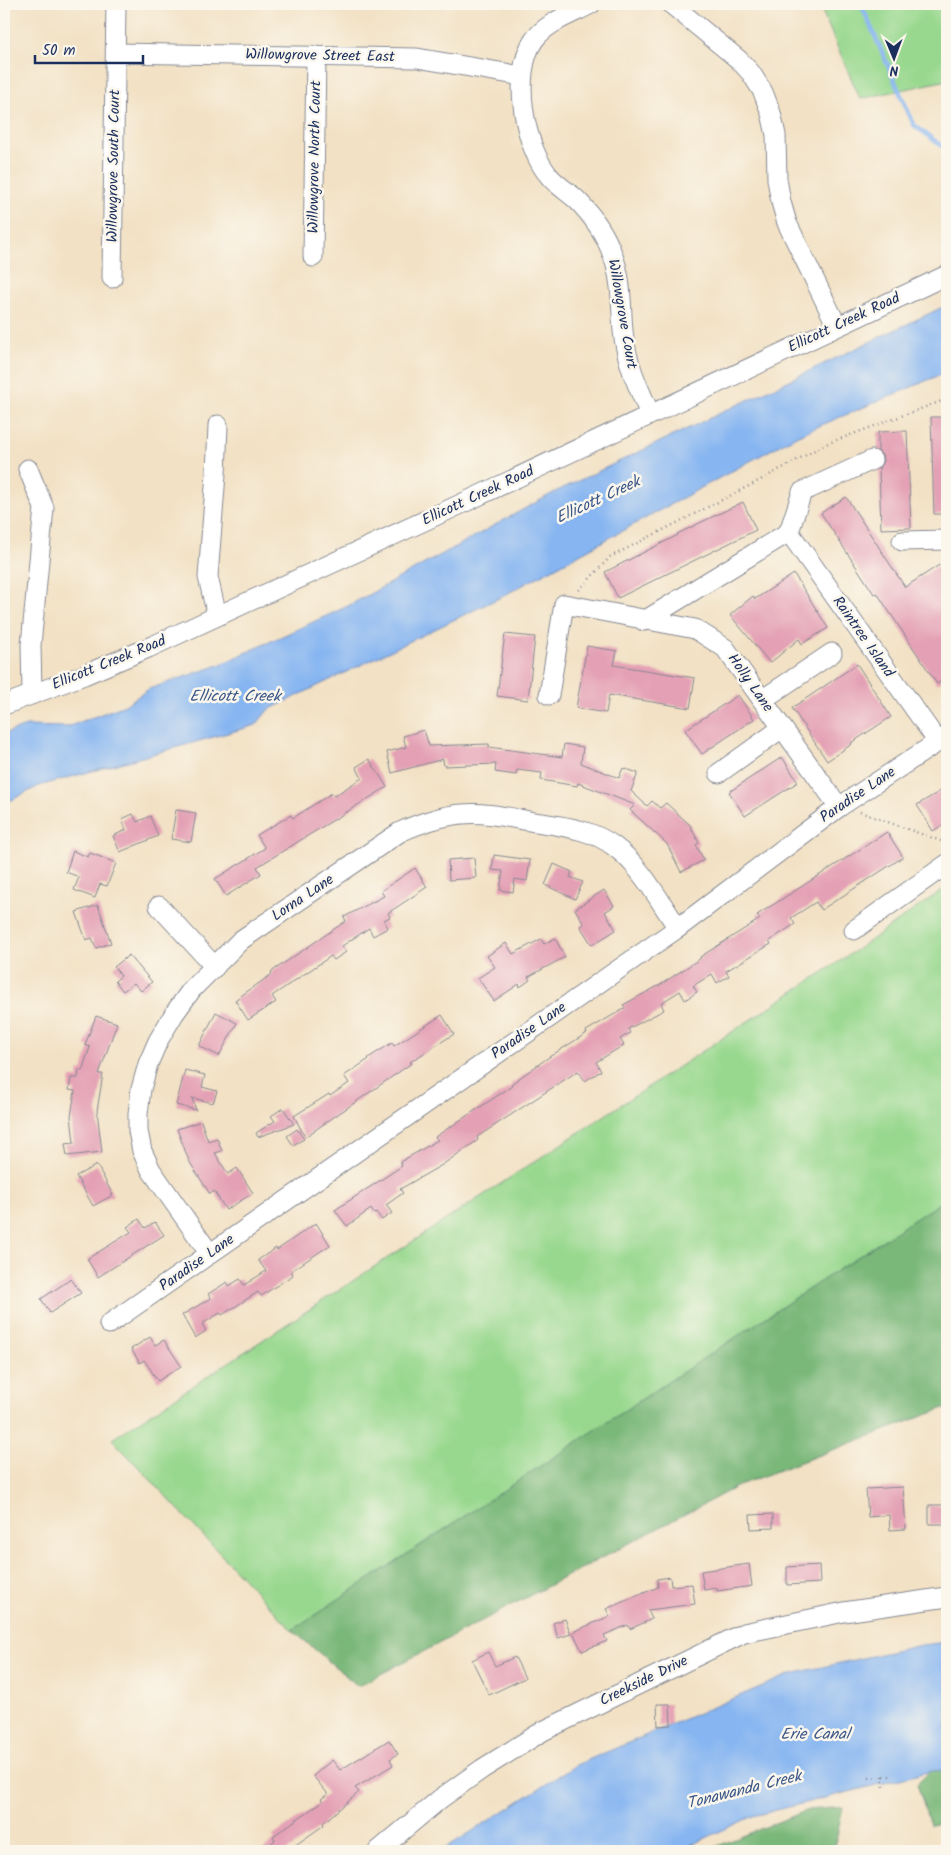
<svg xmlns="http://www.w3.org/2000/svg" width="951" height="1855" font-family="Kalam,sans-serif">
<style>
.green{fill:#98d88e;stroke:#5a8476}
.forest{fill:#7ab879;stroke:#4a746c}
.water{fill:#86b5f1;stroke:#5072a8}
.lines{fill:none;stroke-linecap:round;stroke-linejoin:round}
.stream{stroke:#86b5f1;stroke-width:4.5}
.building{fill:#e4a0b5}
.minor-casing{stroke:#868891;stroke-width:21}
.path{stroke:#868891;stroke-width:2.5;stroke-dasharray:1 4;stroke-linecap:butt}
.minor{stroke:#fff;stroke-width:19}
.labels{text-anchor:middle;dominant-baseline:central;stroke-width:5;stroke-linejoin:round;paint-order:stroke}
.street-label{font-size:15px;fill:#1b2f5e;stroke:#fbf7ec}
.water-label{font-size:16px;font-style:italic;fill:#3b578a;stroke:#fbf7ec}
</style>
<rect width="100%" height="100%" fill="#fbf7ec"/>
<filter id="ink" filterUnits="userSpaceOnUse"><feTurbulence type="fractalNoise" baseFrequency=".02" numOctaves="2"/><feDisplacementMap in="SourceGraphic" scale="10" xChannelSelector="R" yChannelSelector="G"/><feConvolveMatrix kernelMatrix="1 2 1 2 8 2 1 2 1" color-interpolation-filters="sRGB"/></filter>
<filter id="wash" filterUnits="userSpaceOnUse"><feTurbulence type="fractalNoise" baseFrequency=".0096" numOctaves="4" result="noise"/><feDisplacementMap in="SourceGraphic" scale="20" xChannelSelector="R" yChannelSelector="G"/><feGaussianBlur stdDeviation="1.12" result="paint"/><feColorMatrix in="noise" values="0 0 0 0 0 0 0 0 0 0 0 0 0 0 0 0 0 1.4 0 .05"/><feComposite in="paint" operator="in"/></filter>
<g filter="url(#wash)">
<rect width="100%" height="100%" fill="#f2e1c4"/>
<g class="green">
<path d="M819,4H947V80L860,99Z"/>
<path d="M947,887V1198L292,1630L112,1439L846,957Z"/>
</g>
<g class="forest">
<path d="M947,1198V1407L742,1484L358,1686L292,1630Z"/>
<path d="M947,1754V1823L930,1825L917,1784Z"/>
<path d="M843,1807L834,1851H710V1849L808,1810Z"/>
</g>
<g class="water">
<path d="M947,305V372L798,435L501,597L268,710L256,725L39,786L4,804V734L26,726L67,727L125,705L149,689L219,665L348,606L555,492Z"/>
<path d="M947,1642V1770L932,1771L753,1816L678,1851H441L576,1765L791,1674L921,1645Z"/>
</g>
<g class="lines">
<path class="stream" d="M861,4L914,125L947,150"/>
</g>
<g id="blocks">
<g class="building">
<path d="M931,417H947V514H934Z"/>
<path d="M907,431L911,528L881,529L879,468L883,461L882,455L878,451V432Z"/>
<path d="M846,497L905,587L947,560V677L937,684L877,593L874,594L821,513Z"/>
<path d="M743,502L756,530L618,598L605,572L678,535L677,534Z"/>
<path d="M794,574L828,628L802,644L799,639L770,663L730,615L753,596L755,599Z"/>
<path d="M505,634L535,637L528,700L497,696Z"/>
<path d="M587,646L617,651L614,665L695,678L690,708L609,695L606,713L576,708Z"/>
<path d="M857,664L891,717L851,743L852,744L827,761L792,708Z"/>
<path d="M738,695L754,719L702,754L685,730Z"/>
<path d="M424,730L429,746L489,744V747L562,757L564,744L583,747L581,763L619,778L623,768L638,773L631,791L647,806L652,801L660,808L666,803L690,825L699,843L696,845L704,860L681,872L667,844L630,810L635,805L578,783L577,786L541,780L542,773L517,770L516,775L495,772L496,764L444,766L443,759L392,773L387,752L406,747L403,736Z"/>
<path d="M782,757L798,782L745,816L729,792Z"/>
<path d="M369,759L387,787L257,867L261,874L226,896L215,879L265,848L257,835L291,815L293,818L332,793L334,796L362,778L356,767Z"/>
<path d="M947,787V822L933,831L917,805Z"/>
<path d="M176,810L196,813L191,842L171,839Z"/>
<path d="M133,814L137,822L150,816L158,836L120,852L113,836L126,830L122,819Z"/>
<path d="M887,832L903,857L821,910L816,902L791,918L795,924L769,941L771,944L726,971L729,976L717,983L712,974L693,986L697,992L685,1000L680,991L661,1003L664,1010L628,1029L630,1033L620,1039L624,1045L596,1062L601,1071L585,1081L578,1071L477,1137L478,1140L442,1165L400,1189L403,1193L386,1205L392,1213L382,1220L376,1212L374,1214L371,1209L347,1226L335,1210L402,1166L400,1162L438,1140L435,1137L512,1086L511,1084L549,1057L587,1033L586,1031L625,1008L623,1005L660,985L701,958L700,957L760,919L757,915Z"/>
<path d="M73,851L88,857L90,853L116,863L107,886L100,884L95,898L74,890L79,877L66,872Z"/>
<path d="M494,855L530,860L527,881L515,879L513,892L500,890L503,871L492,870Z"/>
<path d="M474,858L476,878L449,880L448,860Z"/>
<path d="M554,864L572,872L570,877L583,882L575,899L545,885Z"/>
<path d="M415,868L427,887L388,913L390,917L384,920L388,928L373,936L369,928L342,946L346,952L334,960L331,956L272,996L276,1002L248,1020L235,1000L272,974L271,972L346,921L344,917L384,896L381,891Z"/>
<path d="M604,890L614,906L605,912L616,930L592,945L580,926L584,924L575,909Z"/>
<path d="M98,905L111,943L96,948L92,938L86,940L76,912Z"/>
<path d="M555,938L565,957L528,977L530,980L520,987L519,984L494,1001L478,978L495,967L487,956L506,943L513,954L541,939L544,944Z"/>
<path d="M129,955L152,982L141,991L134,983L123,991L115,981L121,976L114,967Z"/>
<path d="M216,1012L237,1023L219,1056L199,1046Z"/>
<path d="M442,1015L454,1034L410,1062L412,1063L305,1137L294,1116L329,1094L330,1096L349,1083L344,1076L369,1059L368,1058L392,1043L394,1046Z"/>
<path d="M96,1016L117,1023L99,1074H103L97,1111L102,1152L67,1156L65,1144L74,1143L71,1116L75,1091L69,1090L71,1078H78L79,1070L82,1071L90,1047L85,1045Z"/>
<path d="M185,1070L205,1075L202,1087L217,1091L213,1103L192,1098L196,1110L176,1105Z"/>
<path d="M283,1108L294,1124L258,1137L256,1133L275,1121L271,1116Z"/>
<path d="M201,1121L208,1141L217,1138L222,1151L215,1153L228,1174L237,1168L253,1193L226,1210L214,1191L210,1194L189,1161L177,1129Z"/>
<path d="M297,1129L304,1139L293,1145L287,1136Z"/>
<path d="M97,1165L113,1195L93,1206L76,1176Z"/>
<path d="M139,1219L145,1228L155,1222L164,1235L98,1277L87,1259L131,1232L127,1227Z"/>
<path d="M316,1223L330,1245L291,1271L293,1275L261,1296L258,1292L222,1315L220,1313L202,1324L206,1331L195,1338L182,1315L211,1298L208,1294L227,1282L229,1286L240,1279L244,1285L266,1271L258,1260L276,1248L277,1250Z"/>
<path d="M71,1279L81,1293L50,1313L41,1299Z"/>
<path d="M150,1337L155,1345L164,1340L181,1366L158,1381L144,1360L140,1363L131,1349Z"/>
<path d="M903,1487L906,1529L890,1530L889,1515L868,1517L866,1489Z"/>
<rect x="929" y="1505" width="18" height="19"/>
<path d="M773,1514V1528L751,1529L750,1515Z"/>
<path d="M749,1564L752,1586L717,1591V1588L704,1590L701,1571Z"/>
<path d="M819,1565L820,1583L787,1585V1567Z"/>
<path d="M670,1577L671,1586L692,1584L695,1604L648,1610L652,1619L630,1629L628,1625L604,1635L607,1641L582,1651L573,1632L610,1616L606,1609L658,1587L657,1579Z"/>
<path d="M565,1619L571,1634L558,1638L553,1623Z"/>
<path d="M488,1652L495,1666L515,1657L525,1678L489,1695L472,1660Z"/>
<path d="M657,1704H670L671,1725L658,1726Z"/>
<path d="M389,1740L398,1754L390,1759L393,1765L355,1788L359,1792L323,1823L324,1825L287,1851H262L275,1840L273,1836L323,1801L321,1799L328,1794L313,1776L332,1760L340,1770Z"/>
</g>
</g>
</g>
<g filter="url(#ink)">
<use href="#blocks" fill-opacity="0" stroke="#868891" stroke-width="1"/>
<g class="lines">
<g class="minor-casing">
<g id="minor">
<path d="M591,4C572,14 547,22 534,40C511,73 524,148 550,177C557,185 568,192 576,199C591,214 606,235 613,256C622,280 621,306 623,331C626,361 638,387 650,414"/>
<path d="M671,4L739,60L751,73L763,92L771,113L776,135L777,179L781,202L787,223L837,326"/>
<path d="M116,53L417,58L522,76"/>
<path d="M313,257L316,56"/>
<path d="M112,278L116,4"/>
<path d="M28,469L44,508L31,645L32,694"/>
<path d="M789,532L938,742"/>
<path d="M902,541L947,540"/>
<path d="M217,616L208,577L216,474L218,425"/>
<path d="M644,621L789,532L802,492L872,460"/>
<path d="M549,695L564,604L695,629L725,648L839,807"/>
<path d="M762,700L832,653"/>
<path d="M4,705L84,675L148,648L461,504L947,275"/>
<path d="M719,773L782,728"/>
<path d="M159,906L215,967"/>
<path d="M854,930L947,864"/>
<path d="M210,1254L151,1170L142,1151L138,1131V1114L141,1089L148,1064L158,1041L174,1014L192,989L241,940L400,832C420,823 439,816 462,814C484,812 507,817 529,821C559,826 591,828 615,847C641,866 660,902 678,928"/>
<path d="M109,1324L678,928L839,807L947,736"/>
<path d="M378,1851L440,1799L482,1769L543,1731L744,1633L844,1612L947,1597"/>
</g>
</g>
<g class="path">
<path d="M579,590L610,557L751,485L826,444L947,399"/>
<path d="M860,812L941,841"/>
<path d="M883,1776L884,1788"/>
<path d="M869,1778L890,1776"/>
</g>
<use href="#minor" class="minor"/>
</g>
</g>
<g class="labels">
<g class="street-label">
<text transform="translate(320 56) rotate(1)">Willowgrove Street East</text>
<text transform="translate(315 157) rotate(-89)">Willowgrove North Court</text>
<text transform="translate(114 166) rotate(-89)">Willowgrove South Court</text>
<text transform="translate(622 314) rotate(80)">Willowgrove Court</text>
<text transform="translate(844 323) rotate(-25)">Ellicott Creek Road</text>
<text transform="translate(478 496) rotate(-25)">Ellicott Creek Road</text>
<text transform="translate(863 637) rotate(55)">Raintree Island</text>
<text transform="translate(109 663) rotate(-22)">Ellicott Creek Road</text>
<text transform="translate(750 683) rotate(55)">Holly Lane</text>
<text transform="translate(858 795) rotate(-34)">Paradise Lane</text>
<text transform="translate(303 898) rotate(-34)">Lorna Lane</text>
<text transform="translate(529 1031) rotate(-35)">Paradise Lane</text>
<text transform="translate(197 1263) rotate(-35)">Paradise Lane</text>
<text transform="translate(644 1681) rotate(-26)">Creekside Drive</text>
</g>
<g class="water-label">
<text transform="translate(598 500) rotate(-25)">Ellicott Creek</text>
<text x="235" y="696">Ellicott Creek</text>
<text x="815" y="1734">Erie Canal</text>
<text transform="translate(744 1790) rotate(-14)">Tonawanda Creek</text>
</g>
</g>
<rect width="951" height="1855" fill="none" stroke="#fbf7ec" stroke-width="20"/>
<g transform="translate(894 58) rotate(179)" stroke="#fbf7ec" stroke-width="4" paint-order="stroke">
<path d="M0-4L9 19L0 12L-9 19Z" fill="#1b2f5e"/>
<text y="-8" font-size="14" font-weight="bold" text-anchor="middle" fill="#1b2f5e">N</text>
</g>
<path d="M35 55v8h108v-8" fill="none" stroke="#1b2f5e" stroke-width="2.5"/>
<text x="42" y="55" font-size="15" fill="#1b2f5e" stroke="#fbf7ec" stroke-width="4" paint-order="stroke">50 m</text>
</svg>
